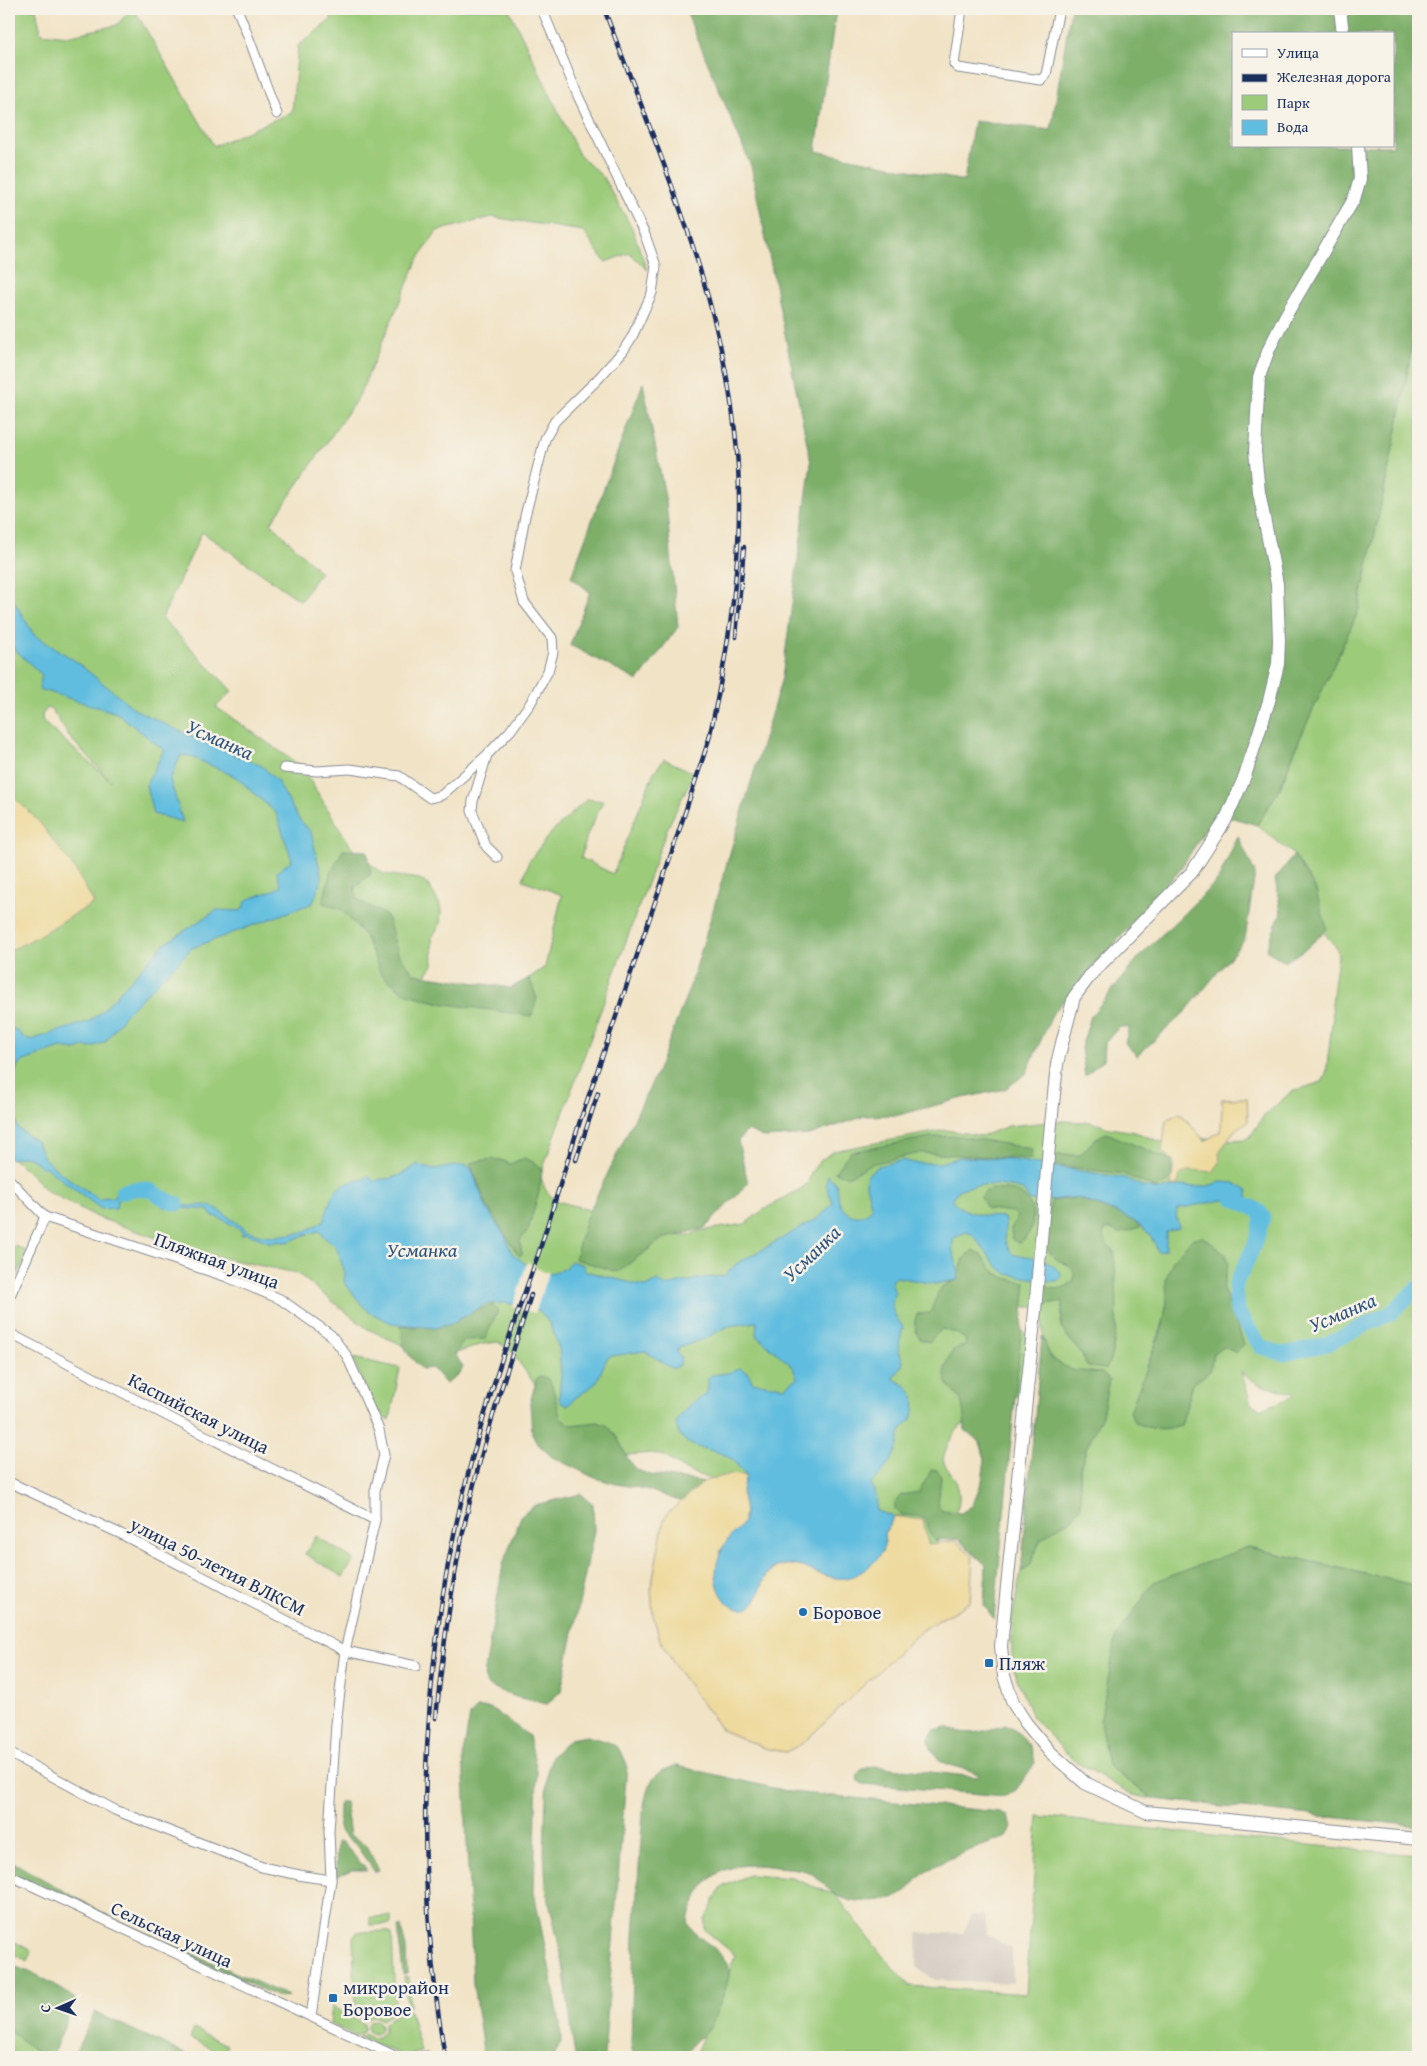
<svg xmlns="http://www.w3.org/2000/svg" width="1427" height="2066" font-family="'Gentium Book Plus',serif">
<style>
.industrial{fill:#ccc2b9}
.green{fill:#9ccb79;stroke:#5c7d6c;fill-rule:evenodd}
.forest{fill:#7daf69;stroke:#4c6f64;fill-rule:evenodd}
.sand{fill:#eeda9e;stroke:#84847e}
.water{fill:#61bddf;stroke:#3e769e}
.pier{fill:#f1e3c6}
.lines{fill:none;stroke-linecap:round;stroke-linejoin:round}
.river{stroke:#61bddf;stroke-width:15}
.street-casing{stroke:#868992;stroke-width:11}
.secondary-casing{stroke:#868992;stroke-width:14}
.street{stroke:#fff;stroke-width:9}
.secondary{stroke:#fff;stroke-width:12}
.rail-casing{stroke:#1b2f5e;stroke-width:4.5}
.rail{stroke:#f7f3e8;stroke-width:2.5;stroke-dasharray:8;stroke-linecap:butt}
.poi-dot{fill:#1f6fb2;stroke:#f7f3e8;stroke-width:2}
.labels{text-anchor:middle;dominant-baseline:central;stroke-width:5;stroke-linejoin:round;paint-order:stroke}
.street-label{font-size:19px;fill:#1b2f5e;stroke:#f7f3e8}
.poi-label{font-size:19px;fill:#1b2f5e;stroke:#f7f3e8;text-anchor:start}
.water-label{font-size:20px;font-style:italic;fill:#2c527e;stroke:#f7f3e8}
</style>
<rect width="100%" height="100%" fill="#f7f3e8"/>
<filter id="ink" filterUnits="userSpaceOnUse"><feTurbulence type="fractalNoise" baseFrequency=".02" numOctaves="2"/><feDisplacementMap in="SourceGraphic" scale="10" xChannelSelector="R" yChannelSelector="G"/><feConvolveMatrix kernelMatrix="1 2 1 2 8 2 1 2 1" color-interpolation-filters="sRGB"/></filter>
<filter id="wash" filterUnits="userSpaceOnUse"><feTurbulence type="fractalNoise" baseFrequency=".0096" numOctaves="4" result="noise"/><feDisplacementMap in="SourceGraphic" scale="20" xChannelSelector="R" yChannelSelector="G"/><feGaussianBlur stdDeviation="1.12" result="paint"/><feColorMatrix in="noise" values="0 0 0 0 0 0 0 0 0 0 0 0 0 0 0 0 0 1.4 0 .05"/><feComposite in="paint" operator="in"/></filter>
<g filter="url(#wash)">
<rect width="100%" height="100%" fill="#f1e3c6"/>
<path class="industrial" d="M972,1915H985L986,1934L1012,1949L1013,1983L935,1980L917,1968V1933H962Z"/>
<g class="green">
<path d="M9,9H36L41,33L67,36L117,25L131,9H134L214,146L292,112L298,46L331,20L332,9H509L579,155L603,177L632,228L647,270L630,253L605,262L583,231L492,217L437,231L417,261L359,396L271,523L320,572L301,601L202,532L162,618L232,691L216,707L301,766L352,848L364,859L384,874L420,879L429,886L439,903L441,911L440,925L432,937L433,965L420,983L537,998L529,978L545,967L562,895L523,880L529,861L549,835L587,799L603,801L587,835L581,858L613,874L654,772L664,759L694,773L667,829L542,1171L536,1163L545,1189L554,1200L681,1236H689L699,1231L745,1224L763,1210L802,1188L808,1182L812,1171L819,1162L833,1151L946,1130L982,1136L1008,1126L1060,1121L1091,1122L1109,1128L1135,1132L1161,1142L1206,1138L1231,1140L1245,1139L1250,1137L1263,1117L1291,1092L1322,1082L1326,1075L1329,1048L1333,1017L1332,1003L1338,955L1337,948L1325,934L1318,910L1317,893L1315,888L1294,855L1257,825L1280,788L1300,738L1358,612L1399,420L1418,311V1123L1409,1140L1418,1171V1210L1416,1214L1418,1229V1586L1248,1547L1108,1766L1153,1799L1132,1795L1072,1759L1032,1717L1012,1666V1618L1021,1572L1030,1566L1040,1540L1058,1527L1072,1519L1081,1506L1080,1468L1087,1447L1102,1373C1093,1372 1079,1373 1071,1370C1041,1359 1042,1334 1043,1307H1024L1010,1309L1021,1329L1027,1336C1027,1349 1029,1371 1026,1382C1019,1405 984,1412 967,1422C953,1430 947,1445 943,1460C946,1470 956,1477 958,1488C964,1512 945,1530 933,1548L689,1472L664,1456L653,1453L614,1456H586L511,1351L498,1342L483,1344L454,1354L415,1351L366,1328L297,1273L203,1254L99,1218L47,1191L23,1167L9,1156V756L11,754L9,753ZM47,708L52,710L71,739L111,781L43,722L42,715ZM1167,1291L1224,1347L1213,1353L1210,1371L1193,1384L1181,1425L1146,1367C1156,1342 1168,1318 1167,1291ZM1062,1311L1088,1367L1082,1355L1061,1328ZM1241,1371C1258,1388 1272,1388 1294,1393L1292,1397L1262,1409L1251,1404Z"/>
<path d="M1418,199V243L1408,219Z"/>
<path d="M15,1246L24,1250L26,1256L13,1285L9,1286V1251L10,1248Z"/>
<path d="M353,1358L400,1368L390,1420L376,1416Z"/>
<path d="M316,1536L354,1560L343,1577L305,1554Z"/>
<path d="M1038,1816L1222,1837L1418,1855V2057H694L723,1991L735,1955L705,1930V1920L720,1888L749,1875L791,1878L836,1895L882,1955L910,1986L1026,1994Z"/>
<path d="M391,1916V1924L370,1925V1917Z"/>
<path d="M387,1931L392,1934L395,2005L391,2008L361,2010L355,2003L353,1937L357,1932Z"/>
<path d="M9,1939L32,1951L28,1961L9,1952Z"/>
<path d="M404,1976L408,1977L410,2006H407Z"/>
<path d="M332,2006L364,2024V2031L357,2036L330,2024Z"/>
<path d="M403,2010L410,2011L421,2052L404,2056L359,2037L365,2034L371,2038C381,2038 385,2032 384,2023Z"/>
<path d="M397,2011L382,2020L373,2016L365,2020L351,2013Z"/>
<circle cx="374" cy="2027" r="7"/>
<path d="M194,2029L227,2045L223,2054L190,2038Z"/>
<path d="M9,2030L39,2044L33,2057H9Z"/>
</g>
<g class="forest">
<path d="M685,9H836L816,151L964,181L974,121L1051,130L1071,9H1418V199L1408,219L1418,243V311L1399,420L1358,612L1300,738L1280,788L1257,825L1216,813L1179,871L1053,1013L1026,1074L1005,1089L963,1098L899,1115L865,1116L809,1135L764,1138L748,1130L738,1141L748,1183L705,1228L662,1239L618,1272L575,1259L586,1218L658,1070L692,981L782,678L811,463L751,166ZM1233,34H1393V146H1233Z"/>
<path d="M643,383L666,502L678,627L638,681L570,645L590,592L571,577Z"/>
<path d="M1238,836L1255,873L1245,939L1186,1011L1137,1056L1125,1043L1129,1027H1119L1104,1044L1103,1060L1085,1076L1081,1048L1091,1016L1139,957L1218,880Z"/>
<path d="M343,850L367,851L371,874L355,886L357,899L387,916L398,953L414,974L511,988L529,978L537,998L532,1016L440,1003L404,993L381,974L365,936L342,910L323,903L330,874Z"/>
<path d="M1294,855L1315,888L1327,929L1308,947L1285,962L1266,950L1281,912L1275,879Z"/>
<path d="M1106,1133L1171,1160L1172,1178L1157,1189L1123,1174L1054,1165L1055,1155H1080L1095,1139Z"/>
<path d="M959,1136L1032,1149L1031,1159L920,1153L871,1164L848,1177L835,1172L850,1152L930,1137Z"/>
<path d="M524,1158L536,1163L542,1171L539,1192L528,1230L520,1241L522,1254L519,1256L487,1206L470,1163C484,1160 498,1156 510,1164Z"/>
<path d="M990,1189C1000,1190 1013,1189 1021,1194C1038,1205 1036,1235 1018,1243L1012,1239L1011,1229L1017,1216L1013,1212L987,1209L981,1197L985,1192Z"/>
<path d="M1077,1198L1123,1215L1143,1226L1119,1234L1111,1229H1106L1103,1235L1105,1243L1114,1250C1116,1284 1122,1339 1106,1369L1088,1367L1082,1355L1061,1328L1063,1301L1043,1305V1286C1056,1290 1063,1290 1074,1281C1075,1262 1067,1267 1055,1258C1051,1255 1048,1249 1044,1245L1051,1201Z"/>
<path d="M1203,1237L1225,1253L1228,1264L1223,1288L1244,1344L1236,1353L1224,1347L1213,1353L1210,1371L1193,1384L1181,1425C1164,1431 1151,1430 1134,1422L1130,1411L1162,1329L1167,1302L1166,1279L1173,1260L1193,1238Z"/>
<path d="M973,1250C983,1253 985,1262 992,1269C1002,1279 1013,1280 1026,1282L994,1619L984,1605L986,1565L958,1539L935,1540L931,1536L925,1519L918,1516L900,1515L895,1510V1502L901,1495L919,1492L932,1469L937,1470L941,1477L938,1505L942,1511L961,1513L972,1506L982,1481L985,1459L980,1442L965,1430C964,1419 964,1408 960,1398C958,1394 954,1393 952,1390C940,1375 945,1365 953,1350L965,1345L966,1340L958,1334L942,1329L929,1342L920,1339C915,1331 913,1323 917,1314L930,1313C939,1294 935,1287 957,1280L964,1258Z"/>
<path d="M493,1305L498,1311L485,1339L465,1340L455,1354L463,1367L457,1376L446,1384L432,1368L422,1369C406,1354 402,1347 401,1325L413,1327L451,1324L473,1311Z"/>
<path d="M1042,1336L1051,1358L1071,1370L1102,1373L1109,1380L1102,1415L1087,1447L1080,1468L1081,1506L1072,1519L1058,1527L1040,1540L1030,1566L1021,1572Z"/>
<path d="M541,1376L548,1379L552,1385L561,1419L571,1425L598,1422L608,1426L618,1439L628,1459L637,1470L651,1475L714,1483L693,1506L646,1489L616,1484L595,1478L552,1457L536,1442L532,1434L530,1403L537,1378Z"/>
<path d="M581,1494L593,1504L594,1531L561,1691L547,1704L516,1697L487,1685L484,1676L503,1564L521,1516L535,1505Z"/>
<path d="M1248,1547L1418,1586V1826L1153,1799L1108,1766L1100,1722L1116,1637L1154,1582Z"/>
<path d="M477,1708H491L529,1736L537,1771L534,1892L560,2022L561,2042L554,2057H484L473,1984L463,1754L470,1716Z"/>
<path d="M1006,1725C1021,1733 1033,1745 1035,1763L1016,1790L1004,1796L863,1784L858,1781L857,1775L861,1770L873,1766L978,1777L979,1775C960,1763 932,1770 929,1739L934,1730L947,1727C968,1738 984,1731 1006,1725Z"/>
<path d="M586,1736C608,1742 619,1741 627,1765L604,2057H575L563,1964L546,1888L544,1850L547,1772L552,1756L570,1739Z"/>
<path d="M677,1766L791,1792L1000,1812L1008,1816L1011,1827L1007,1837C980,1847 952,1855 927,1871C918,1877 912,1888 902,1894C897,1898 887,1899 880,1900C868,1902 847,1902 836,1895C825,1888 819,1876 806,1871C797,1868 786,1868 776,1867C731,1860 703,1870 689,1917C682,1938 732,1946 729,1976C728,1984 715,2018 711,2026C703,2038 692,2039 685,2057H634L631,2045L634,1935L643,1812C647,1787 650,1771 677,1766Z"/>
<path d="M339,1802H345L350,1835L365,1844L379,1870L375,1872L355,1844L342,1834L339,1828Z"/>
<path d="M337,1842H342L367,1870H352L336,1876Z"/>
<path d="M9,1860L114,1919L288,1996L280,1998L9,1874Z"/>
<path d="M398,1927H401L406,1948L407,1973L403,1974Z"/>
<path d="M9,1965C34,1972 54,1983 75,1999L52,2057H43L9,2030Z"/>
<path d="M95,2012L191,2057H73Z"/>
</g>
<g class="sand">
<path d="M9,792L40,823L75,869L94,903L29,941L9,951Z"/>
<path d="M1247,1098L1248,1121L1233,1132L1219,1153L1220,1162L1213,1172L1190,1170L1180,1175L1178,1184L1171,1186L1174,1161L1162,1152L1166,1120L1180,1113L1205,1141L1221,1131L1222,1099Z"/>
<path d="M731,1474L746,1476L742,1493L745,1513L743,1523L720,1551L763,1582C778,1554 802,1566 825,1576L885,1543L884,1533L890,1525L893,1516L923,1520L928,1544L956,1541L973,1556L970,1602L922,1630L803,1743L786,1752L766,1749L722,1730L678,1671L660,1640L653,1615L651,1589L664,1519L668,1513L705,1481Z"/>
</g>
<g class="water">
<path d="M9,593L34,635L74,660L136,710L190,736L262,766L277,781L298,818L311,832L322,878L313,903L192,948L124,1016L105,1042L90,1048L84,1047L76,1050L61,1048L24,1061L17,1066L16,1071L9,1073V1030L12,1028C20,1031 23,1040 31,1040L90,1021L102,1011L164,944L217,910L241,911L247,900L281,887L277,872L292,860L276,813L236,777L190,756L181,755L170,780L183,822L153,814L146,785L164,750L117,713L39,689L42,675L9,644Z"/>
<path d="M9,1098L13,1106L17,1126L20,1130L37,1142L44,1158L58,1171L100,1200L105,1197L111,1198L123,1190L136,1186L188,1206L205,1205L216,1208L248,1231L262,1235L275,1236L293,1234L304,1232L324,1221C333,1192 332,1185 364,1179L368,1175L375,1182L379,1179C393,1181 407,1171 418,1164C432,1174 450,1165 466,1165L471,1168L486,1207L506,1238L512,1253L524,1263L544,1275L564,1269L571,1261L583,1265L585,1271L647,1287L657,1281L665,1286L703,1278L724,1276L736,1264L820,1217L833,1203L826,1184L828,1175C830,1178 834,1181 836,1184C839,1190 837,1198 840,1204C847,1218 862,1220 872,1209L866,1185L867,1175L878,1166L902,1160L914,1163H939L961,1157L1007,1159L1125,1178L1143,1187L1159,1190L1179,1186L1205,1187L1220,1182L1234,1183L1248,1191V1208L1227,1199L1177,1209L1176,1216L1179,1228L1166,1232V1250L1158,1252C1150,1224 1124,1215 1099,1206C1092,1204 1084,1199 1077,1198C1065,1197 1045,1202 1030,1201L1023,1190C1001,1184 980,1182 958,1190L952,1199C959,1213 988,1217 1003,1217L1005,1221C1005,1235 1002,1244 1014,1255C1036,1257 1044,1257 1061,1273V1278L1057,1281H1048L1007,1274L996,1265L972,1234L966,1232L954,1238C948,1255 962,1263 957,1280L935,1284L896,1277L892,1280L891,1285L895,1292C889,1309 893,1313 903,1327L898,1348L903,1362L901,1368L893,1378C896,1381 900,1382 903,1384C917,1393 916,1406 912,1420C898,1428 901,1438 896,1451C891,1463 880,1475 871,1484L877,1499L876,1511L893,1516L890,1525L884,1533C886,1546 883,1554 873,1563C848,1585 836,1580 807,1569C800,1566 792,1564 784,1565C778,1566 772,1568 768,1573C759,1585 760,1612 739,1608C734,1608 729,1605 726,1601C710,1581 715,1557 729,1538C734,1532 741,1528 743,1521C747,1511 743,1504 742,1494C742,1488 744,1482 746,1476C741,1470 736,1463 730,1458C711,1445 679,1453 676,1422L690,1404L706,1394L708,1388V1378L711,1375L728,1373L740,1368L748,1372L752,1382L785,1387L797,1378L793,1367L756,1335L757,1322L729,1326L706,1338L679,1348L676,1351L681,1357L680,1365L675,1368H671L645,1351L611,1356L607,1358L596,1383L574,1399L569,1405L561,1403L559,1398L561,1374L559,1349L550,1324L540,1311L507,1303L486,1304L451,1324L435,1328L391,1323L369,1312L362,1305L344,1282L345,1273L336,1246L324,1237L320,1231C309,1233 302,1236 293,1240C286,1244 278,1240 272,1243L245,1233L242,1236V1231C230,1224 226,1220 211,1215L209,1210L163,1207C160,1204 160,1199 157,1197C146,1188 132,1192 119,1197L116,1208L101,1209L45,1167H40L38,1163L26,1156L11,1159L9,1158Z"/>
</g>
<path class="pier" d="M527,1262L544,1272H549L535,1313L513,1307Z"/>
<g class="lines">
<g class="river">
<path d="M122,1192C153,1182 152,1196 177,1204"/>
<path d="M1232,1197L1259,1211L1263,1217L1255,1244L1235,1286L1237,1311L1261,1347L1284,1354L1327,1344L1391,1313L1418,1287"/>
</g>
</g>
</g>
<g filter="url(#ink)">
<g class="lines">
<g class="street-casing">
<g id="street">
<path d="M237,9C252,43 263,79 277,114"/>
<path d="M962,9L954,64L958,68L1041,80L1046,75L1059,9"/>
<path d="M284,768L317,771L350,769L399,776L430,798L442,795L487,755"/>
<path d="M497,857L486,846L472,811L473,801L487,755L510,731L530,704L548,671L553,652L552,638L524,602L515,571L525,516L545,439L555,421L598,379L623,351L632,337L652,293L656,266L645,235L578,96L542,9"/>
<path d="M9,1179L45,1217L227,1277L280,1299L331,1335L347,1356L379,1430L384,1455L375,1491V1520L345,1651L336,1724L329,1831L331,1880L311,2016"/>
<path d="M9,1298L45,1217"/>
<path d="M9,1333L192,1429L375,1520"/>
<path d="M9,1482L121,1534L345,1651L416,1666"/>
<path d="M9,1753L115,1810L262,1867L304,1876L331,1880"/>
<path d="M9,1875L397,2057"/>
<path d="M419,2057L427,2056"/>
</g>
</g>
<g class="secondary-casing">
<g id="secondary">
<path d="M1340,9L1343,34"/>
<path d="M1358,146L1360,179L1354,199L1286,315L1269,349L1259,377L1255,451L1259,492L1277,584L1279,640L1278,664L1269,701L1245,776L1225,821L1192,872L1092,973L1074,997L1062,1043L1057,1064L1050,1134L1035,1311L1001,1646L1004,1676L1013,1703L1026,1723L1050,1752L1085,1783L1146,1812L1418,1839"/>
</g>
</g>
<use href="#street" class="street"/>
<use href="#secondary" class="secondary"/>
<g class="rail-casing">
<g id="rail">
<path d="M736,637L744,547"/>
<path d="M576,1160L598,1093"/>
<path d="M436,1718C443,1647 452,1576 469,1505C485,1434 509,1365 531,1295"/>
<path d="M445,2057C421,1915 419,1771 438,1628C449,1544 469,1461 495,1381C508,1338 524,1295 539,1252C553,1208 566,1165 580,1121C624,994 668,867 709,739C731,638 747,534 735,431C718,283 656,146 604,9"/>
</g>
</g>
<use href="#rail" class="rail"/>
</g>
</g>
<g class="poi-dot">
<circle cx="803" cy="1612" r="5"/>
<rect x="984" y="1658" width="10" height="10" rx="2.5"/>
<rect x="328" y="1993" width="10" height="10" rx="2.5"/>
</g>
<g class="labels">
<g class="street-label">
<text transform="translate(217 1260) rotate(20)">Пляжная улица</text>
<text transform="translate(199 1413) rotate(27)">Каспийская улица</text>
<text transform="translate(218 1566) rotate(27)">улица 50-летия ВЛКСМ</text>
<text transform="translate(172 1934) rotate(25)">Сельская улица</text>
</g>
<g class="poi-label">
<text x="813" y="1612">Боровое</text>
<text x="999" y="1663">Пляж</text>
<text x="343" y="1987">микрорайон<tspan x="343" dy="22">Боровое</tspan></text>
</g>
<g class="water-label">
<text transform="translate(220 739) rotate(24)">Усманка</text>
<text x="422" y="1249">Усманка</text>
<text transform="translate(811 1253) rotate(-44)">Усманка</text>
<text transform="translate(1342 1312) rotate(-23)">Усманка</text>
</g>
</g>
<rect width="1427" height="2066" fill="none" stroke="#f7f3e8" stroke-width="30"/>
<rect x="1232" y="32" width="162" height="115" fill="#f7f3e8" stroke="#9fa5b1"/>
<rect x="1242" y="49" width="25" height="8" fill="#ffffff" stroke="#9fa5b1"/>
<text x="1277" y="58" font-size="15" fill="#1b2f5e">Улица</text>
<rect x="1242" y="74" width="25" height="8" fill="#1b2f5e" stroke="#9fa5b1"/>
<text x="1277" y="82" font-size="15" fill="#1b2f5e">Железная дорога</text>
<rect x="1242" y="95" width="25" height="15" fill="#9ccb79" stroke="#9fa5b1"/>
<text x="1277" y="108" font-size="15" fill="#1b2f5e">Парк</text>
<rect x="1242" y="120" width="25" height="15" fill="#61bddf" stroke="#9fa5b1"/>
<text x="1277" y="132" font-size="15" fill="#1b2f5e">Вода</text>
<g transform="translate(58 2008) rotate(268)" stroke="#f7f3e8" stroke-width="4" paint-order="stroke">
<path d="M0-4L9 19L0 12L-9 19Z" fill="#1b2f5e"/>
<text y="-8" font-size="14" font-weight="bold" text-anchor="middle" fill="#1b2f5e">С</text>
</g>
</svg>
